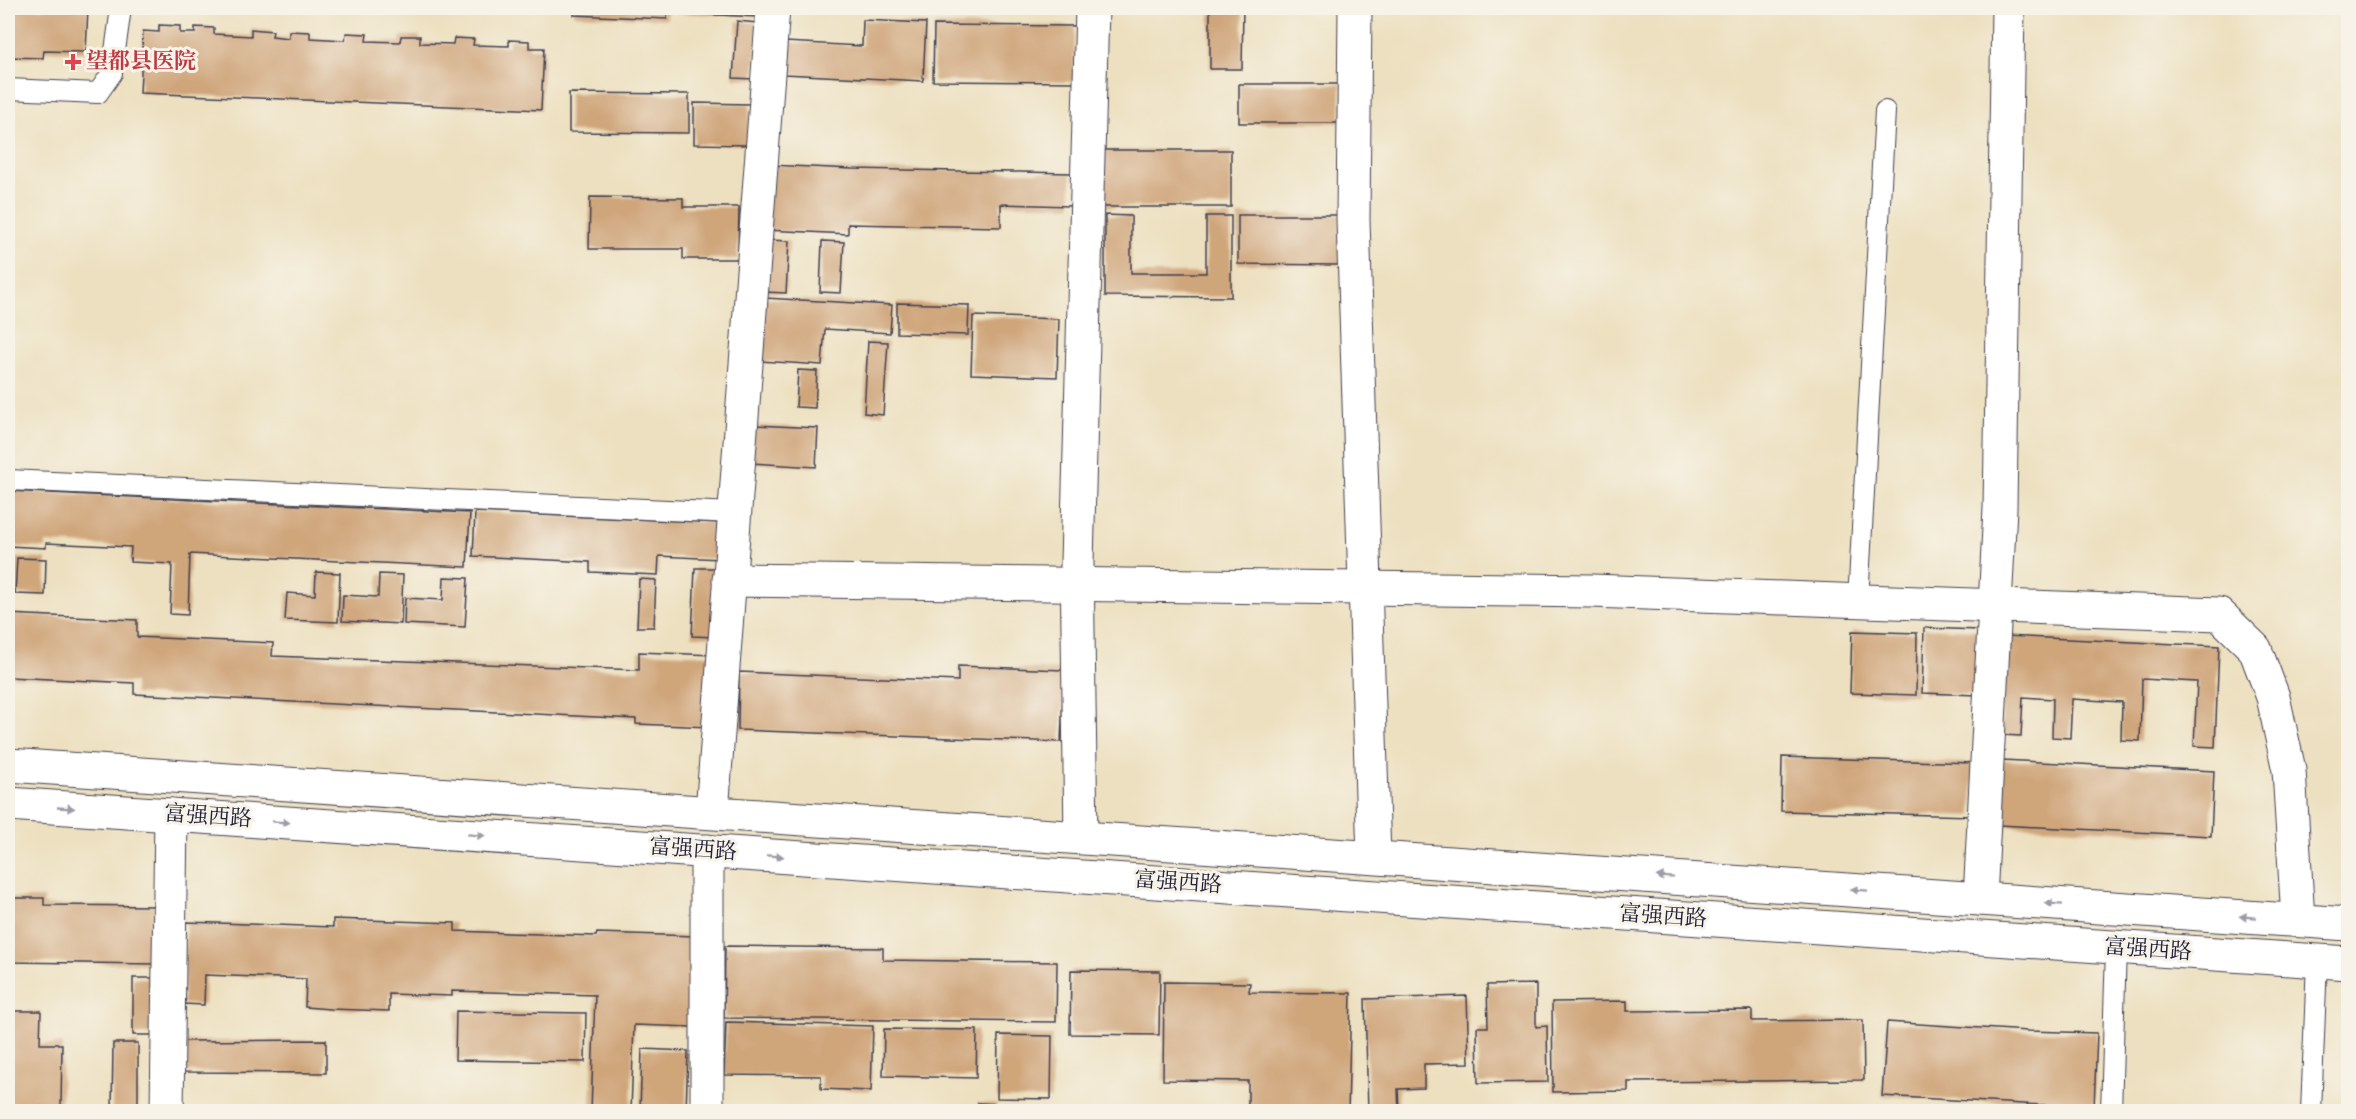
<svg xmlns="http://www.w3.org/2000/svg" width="2356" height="1119" font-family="'IM FELL English','Noto Serif SC',serif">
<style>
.building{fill:#cfa57a}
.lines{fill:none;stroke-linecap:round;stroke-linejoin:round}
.service-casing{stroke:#403e4f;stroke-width:22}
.minor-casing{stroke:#403e4f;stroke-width:35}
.secondary-casing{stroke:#403e4f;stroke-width:35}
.service{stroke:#fff;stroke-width:20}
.minor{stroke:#fff;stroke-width:33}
.secondary{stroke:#fff;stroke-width:33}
.oneway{fill:#9c9ca7}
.health-dot{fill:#e0444e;stroke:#f7f3e8;stroke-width:2}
.labels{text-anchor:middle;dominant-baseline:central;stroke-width:6;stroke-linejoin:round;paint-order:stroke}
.health-label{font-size:22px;font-weight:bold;fill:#be3a42;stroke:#f7f3e8;text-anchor:start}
.street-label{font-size:22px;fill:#22223b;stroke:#f7f3e8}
</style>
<rect width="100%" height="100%" fill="#f7f3e8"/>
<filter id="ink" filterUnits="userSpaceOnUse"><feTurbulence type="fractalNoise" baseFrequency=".0167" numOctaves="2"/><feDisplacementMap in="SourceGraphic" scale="12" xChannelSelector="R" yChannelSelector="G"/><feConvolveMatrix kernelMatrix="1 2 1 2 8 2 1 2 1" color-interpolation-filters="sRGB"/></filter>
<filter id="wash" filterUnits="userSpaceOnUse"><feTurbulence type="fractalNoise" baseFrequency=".008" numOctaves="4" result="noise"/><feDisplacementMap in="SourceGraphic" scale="24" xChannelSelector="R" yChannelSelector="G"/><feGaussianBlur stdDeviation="1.35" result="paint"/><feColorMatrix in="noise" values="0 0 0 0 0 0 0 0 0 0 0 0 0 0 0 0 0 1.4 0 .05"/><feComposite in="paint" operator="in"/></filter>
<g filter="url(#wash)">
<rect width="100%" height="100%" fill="#ede0c0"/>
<g id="blocks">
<g class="building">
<path d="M8,8H88L86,52L44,51L43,58L8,57Z"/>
<path d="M574,8H667V19L574,15Z"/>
<path d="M676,8H760V17L676,13Z"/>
<path d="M1210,8H1243L1242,69H1210Z"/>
<path d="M863,20L926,23L923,81L784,74L785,42L862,46Z"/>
<path d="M737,21L758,23L754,79L733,78Z"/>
<path d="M159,25L180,26V33H195V27L214,28V34L251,36V29L273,31L272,36L289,38V31L310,32V38L345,40L346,33L367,34L366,41L400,42L401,36H420V43L453,44L454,38L474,39L473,45L509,46V40L529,41V48H544L541,110L140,93L143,31L159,32Z"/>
<path d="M934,25L1075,26L1074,82L933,81Z"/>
<path d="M1239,84H1341L1340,123H1239Z"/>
<path d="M569,93L689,94V133L569,132Z"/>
<path d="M694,103L750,104L749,145L694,144Z"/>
<path d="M1101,150H1231V207H1100Z"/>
<path d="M770,165L852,169L1071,173V206L1001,204V227L848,224V234L766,230Z"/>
<path d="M590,197L683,198V207H739L738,259H683V249H589Z"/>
<path d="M1105,215L1131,216V273H1206V216H1231V297L1105,296Z"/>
<path d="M1238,215H1340V265L1238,264Z"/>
<path d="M767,240L789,241L786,293L764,292Z"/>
<path d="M822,241L844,242L841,293L820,292Z"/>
<path d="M764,298L892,305L890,333L825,329L822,365L760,361Z"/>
<path d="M897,303L969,305L968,335L897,333Z"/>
<path d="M973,316L1059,319L1057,377L971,374Z"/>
<path d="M868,341L888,342L883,415L864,413Z"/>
<path d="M798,370L817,371L815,408L796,407Z"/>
<path d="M753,425L818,428L816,467L751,463Z"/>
<path d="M8,491L470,513L467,567L190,554L188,615L170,614L172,564L130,562L131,547L46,543V548L8,546Z"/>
<path d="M475,512L722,523L720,559L659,556L658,575L590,572V562L473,556Z"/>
<path d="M17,558L46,559L45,595L15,594Z"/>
<path d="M695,568H719L716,637L692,636Z"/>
<path d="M316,572L340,573L338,622L285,620L287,593L315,595Z"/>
<path d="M379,574L403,575L401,624L342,621L343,595L378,597Z"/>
<path d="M444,577L468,578L465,627L404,624L405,598L443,600Z"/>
<path d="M639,579L656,580L654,627H637Z"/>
<path d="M8,614L137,620V637L273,643L272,656L639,670V652L714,655L710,727L636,724V719L134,694V683L8,677Z"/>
<path d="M1924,628L1979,630L1978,695L1922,693Z"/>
<path d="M1852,631L1917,633L1916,695L1850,693Z"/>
<path d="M2005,636L2219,646L2215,747L2194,746L2197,682L2142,679L2140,741L2121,740L2122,702L2072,699L2070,738L2052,737L2053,699L2023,697L2021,736L2001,735Z"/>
<path d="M958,666L1064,670L1061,742L738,730L739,672L958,681Z"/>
<path d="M1782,757L1973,763L1972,816L1781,811Z"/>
<path d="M2002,760L2214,771L2211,836L1999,825Z"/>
<path d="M8,898H44V905L157,906L156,964L8,962Z"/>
<path d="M333,919L455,923V931L596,936L597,933L696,936L693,1027L634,1025L631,1112H591L595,995L452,991V996L389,994V1011L330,1009L305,1007L306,979L205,975L204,1005L183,1004L186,922L333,927Z"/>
<path d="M725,946L883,948V960L1057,962L1056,1022L724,1018Z"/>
<path d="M1071,970L1160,971L1159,1035L1070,1034Z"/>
<path d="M133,978H159L158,1035H133Z"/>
<path d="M1164,982L1250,983L1249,992L1351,993L1348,1112H1248V1081L1163,1080Z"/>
<path d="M1536,984V1027L1547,1026L1548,1082L1478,1083L1477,1027H1488L1487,985Z"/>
<path d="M1467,996L1469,1063L1424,1064V1088L1398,1089L1399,1112H1368L1365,999Z"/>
<path d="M1627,1001V1011L1752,1010V1021L1863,1020L1864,1080L1628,1082V1091L1553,1092L1552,1002Z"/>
<path d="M8,1011H41L40,1044H62L61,1107L8,1106Z"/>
<path d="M456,1011L586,1013L585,1062L455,1060Z"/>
<path d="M726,1022L873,1026L871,1091L821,1089V1076L724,1075Z"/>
<path d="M1887,1022L2028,1031L2097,1033L2094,1108L1882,1096Z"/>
<path d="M884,1029L977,1030L976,1078L883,1076Z"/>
<path d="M998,1035L1052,1036L1051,1099L997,1098Z"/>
<path d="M326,1040V1073L183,1072V1041Z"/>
<path d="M113,1043H138V1112H112Z"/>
<path d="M642,1049L688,1051L686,1112H640Z"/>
<path d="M978,1103L996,1104V1112H978Z"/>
</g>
</g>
</g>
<g filter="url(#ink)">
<use href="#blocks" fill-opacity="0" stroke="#403e4f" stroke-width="1.5"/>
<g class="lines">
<g class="service-casing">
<g id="service">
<path d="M8,89L98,93L112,73L121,8"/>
<path d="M8,480L734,513"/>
<path d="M1858,601L1885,111"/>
<path d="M2111,1112L2116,948"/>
<path d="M2311,1112L2317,961"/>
</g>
</g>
<g class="minor-casing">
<g id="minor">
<path d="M1355,8L1353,220L1374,857"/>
<path d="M729,580L1592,591L2219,614L2255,649L2273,697L2289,770L2298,920"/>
<path d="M712,812L773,8"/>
<path d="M1081,837L1077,562L1092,8"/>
<path d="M1980,899L2000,508L2008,8"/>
<path d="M167,1112L171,815"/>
<path d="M707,1112V851"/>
</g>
</g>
<g class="secondary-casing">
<g id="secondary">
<path d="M8,765L2348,924"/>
<path d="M8,804L2348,963"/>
</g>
</g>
<use href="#service" class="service"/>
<use href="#minor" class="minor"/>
<use href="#secondary" class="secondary"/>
</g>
<defs><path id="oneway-solid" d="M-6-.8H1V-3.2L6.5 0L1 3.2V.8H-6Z" transform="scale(1.5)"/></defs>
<g class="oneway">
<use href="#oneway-solid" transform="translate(66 808) rotate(3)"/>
<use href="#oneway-solid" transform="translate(281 822) rotate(4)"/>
<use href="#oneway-solid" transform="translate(476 835) rotate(4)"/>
<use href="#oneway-solid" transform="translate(775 856) rotate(4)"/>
<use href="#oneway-solid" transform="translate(1665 877) rotate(-176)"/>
<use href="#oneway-solid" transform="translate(1859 890) rotate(-176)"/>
<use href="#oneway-solid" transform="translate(2054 904) rotate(-176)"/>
<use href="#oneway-solid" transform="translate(2248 917) rotate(-176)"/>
</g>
</g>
<path class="health-dot" d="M70 53h6v6h6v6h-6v6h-6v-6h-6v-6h6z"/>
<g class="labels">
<g class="health-label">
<text x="86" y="62">望都县医院</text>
</g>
<g class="street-label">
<text transform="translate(208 817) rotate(4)">富强西路</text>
<text transform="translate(693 850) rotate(4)">富强西路</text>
<text transform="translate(1178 883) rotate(4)">富强西路</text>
<text transform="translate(1663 917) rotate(4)">富强西路</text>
<text transform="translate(2148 950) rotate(4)">富强西路</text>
</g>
</g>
<rect width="2356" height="1119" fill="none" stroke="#f7f3e8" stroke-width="30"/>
</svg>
